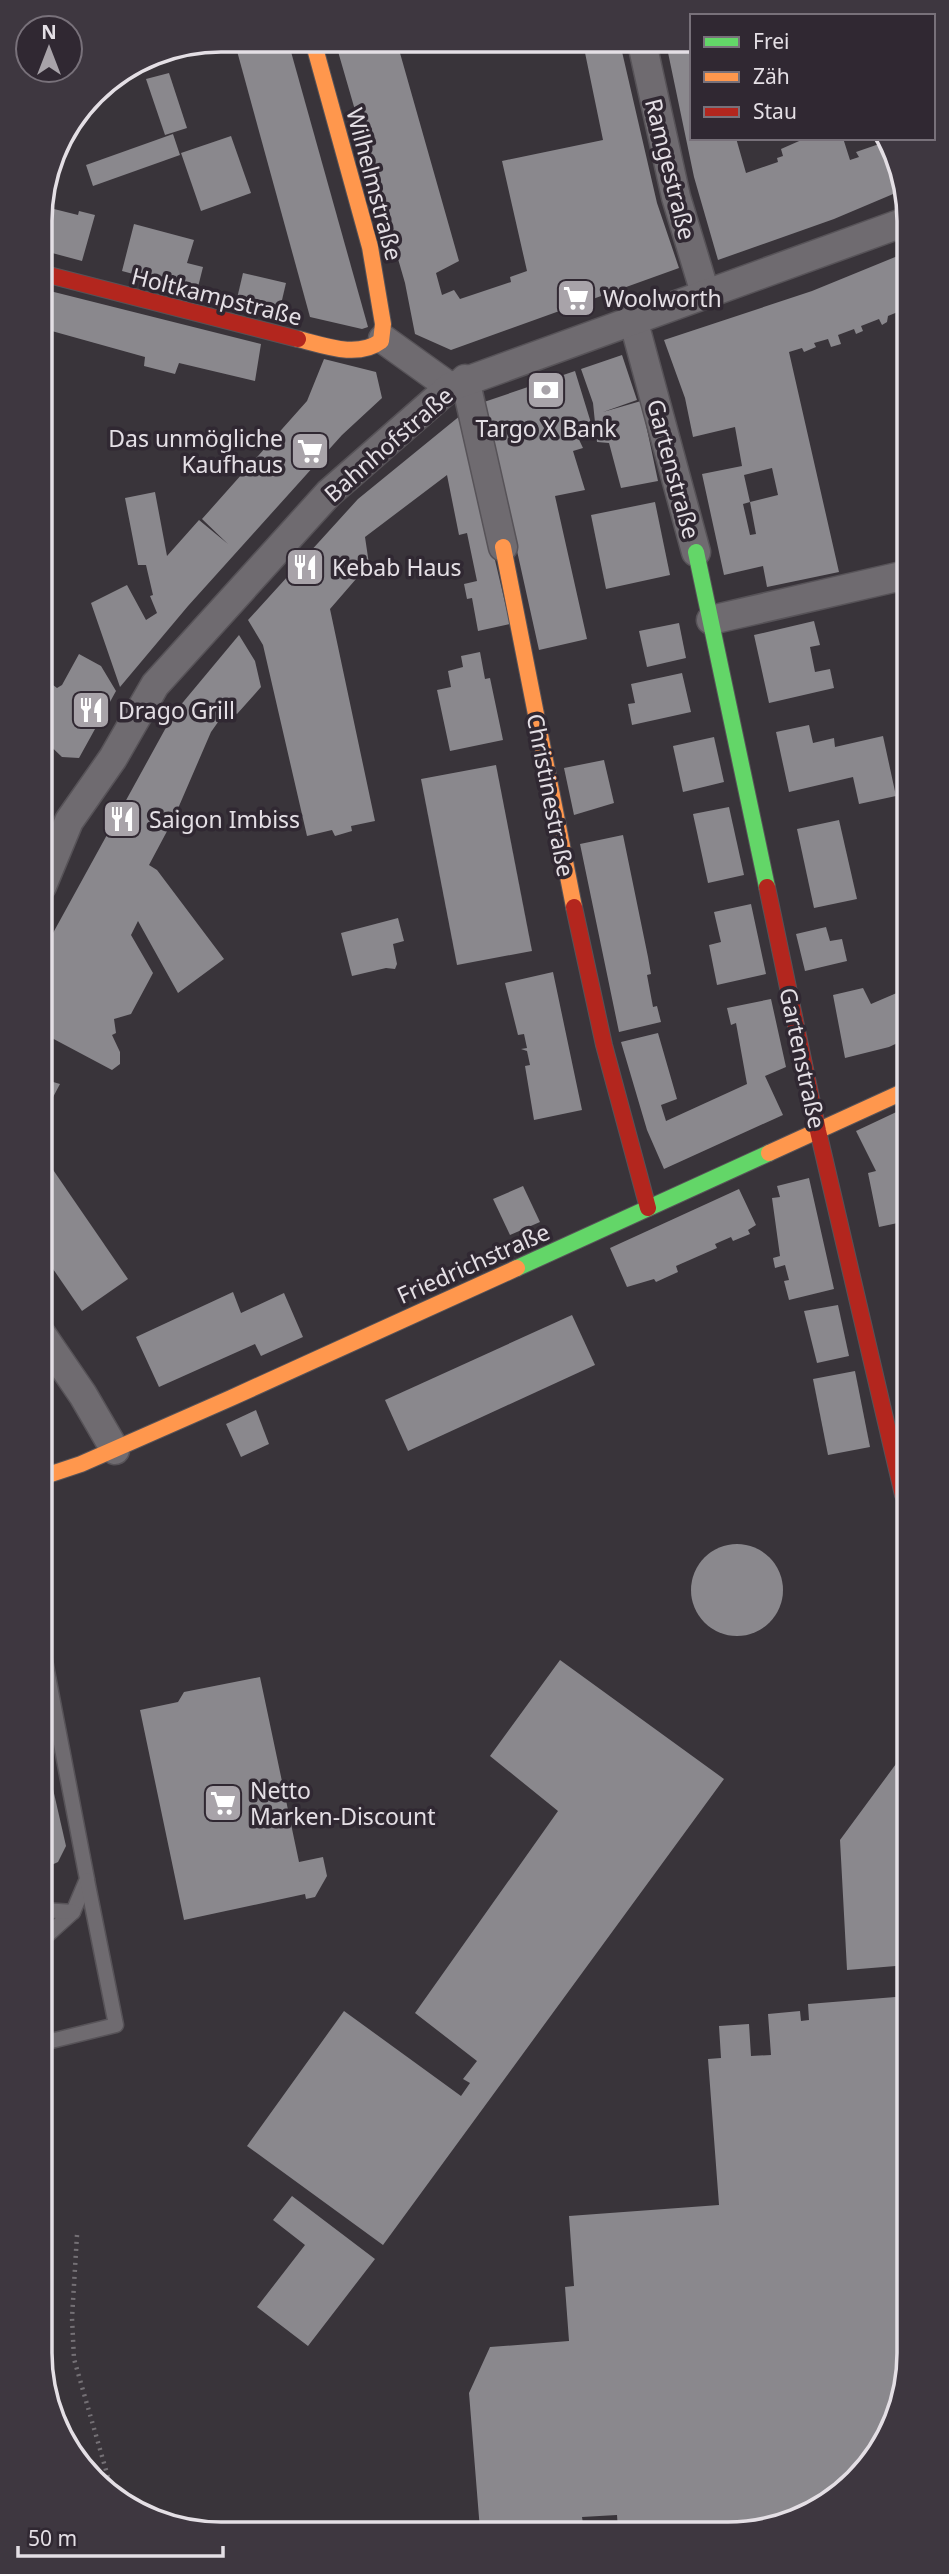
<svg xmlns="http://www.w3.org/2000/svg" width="949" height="2574" font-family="'Noto Sans',sans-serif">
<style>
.building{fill:#8a888d;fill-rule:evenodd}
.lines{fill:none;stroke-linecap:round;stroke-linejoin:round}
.lane-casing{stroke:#575358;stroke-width:17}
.street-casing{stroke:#575358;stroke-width:31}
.fast-casing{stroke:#575358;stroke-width:18}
.slow-casing{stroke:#575358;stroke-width:18}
.jam-casing{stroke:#575358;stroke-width:18}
.path{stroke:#747075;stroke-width:4.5;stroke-dasharray:2 5;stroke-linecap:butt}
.lane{stroke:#6f6b70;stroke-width:14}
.street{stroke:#6f6b70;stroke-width:28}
.fast{stroke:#63d668;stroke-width:16}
.slow{stroke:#ff974d;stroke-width:16}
.jam{stroke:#b3261e;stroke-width:16}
.labels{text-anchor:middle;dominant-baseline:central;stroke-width:7;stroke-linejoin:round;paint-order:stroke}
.street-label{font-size:23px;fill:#e4dfe5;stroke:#302832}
.poi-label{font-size:23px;fill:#e4dfe5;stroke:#302832;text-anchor:start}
.rim{fill:none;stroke:#e4dfe5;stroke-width:3.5}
</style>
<rect width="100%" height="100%" fill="#39343a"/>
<g class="building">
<path d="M234,40L288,41L368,327L362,329L310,317Z"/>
<path d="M335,41H392L394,47L398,46L459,261L436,273L442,295L454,290L460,299L511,282L510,277L527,271L502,161L603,140L583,43H620L657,203L679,268L451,350L415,334L405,283Z"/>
<path d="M666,43H692V138H736L746,173L778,162L777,158L783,156L781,149L806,138H843L850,160L859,157L856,152L882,143L905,189L834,219L718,260L694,177Z"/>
<path d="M169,73L187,128L165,135L146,79Z"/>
<path d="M173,134L180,155L93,186L86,165Z"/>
<path d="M231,136L251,193L201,211L181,153Z"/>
<path d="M42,206L78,215L79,211L95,215L82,261L41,250Z"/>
<path d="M134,224L194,240L187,263L203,267L197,291L122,271Z"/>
<path d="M905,253V309L888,316L887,322L882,325L879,319L861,326L863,331L856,334L854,329L838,335L841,344L831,347L828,339L814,343L816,347L804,352L802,348L789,352L839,572L767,587L763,566L724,575L702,474L742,466L735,427L693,437L685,398L664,340L812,291ZM772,468L778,495L750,502L744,475ZM750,502L756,534L750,535L743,504Z"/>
<path d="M243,273L286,283L278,317L235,307Z"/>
<path d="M50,291L261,344L255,381L179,363L175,374L144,366L145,357L41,328Z"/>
<path d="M622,355L637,400L603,412L641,401L658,481L621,488L609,443L597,442L593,403L581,369Z"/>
<path d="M324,359L376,372L382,398L342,435L188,606L120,687L91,603L127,585L146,620L157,613L150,596L153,595L146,565H138L125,498L155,492L167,556L199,520L228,544L202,519L307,401Z"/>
<path d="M575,371L591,423L574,429L583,448L573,451L585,490L555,496L587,639L539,650L484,402Z"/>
<path d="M461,415L510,624L478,631L472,598L467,599L464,584L477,581L467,533L459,535L447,475L365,537L369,564L330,609L375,821L351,826L352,831L335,836L332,830L307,836L263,645L248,620L358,499Z"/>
<path d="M655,502L670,575L606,589L591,515Z"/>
<path d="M814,621L820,645L810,647L815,672L830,669L834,688L769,703L754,635Z"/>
<path d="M679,623L686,658L647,667L639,631Z"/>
<path d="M239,635L255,661L261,687L237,714L228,708L211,732L173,820L149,865L157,870L224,959L178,993L138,921L131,935L153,973L131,1014L114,1019L116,1033L112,1035L120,1052V1064L112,1070L48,1036L42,1046V953L174,713Z"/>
<path d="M480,652L485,679L490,678L503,740L450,751L437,690L451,687L448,671L463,667L461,656Z"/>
<path d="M79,654L101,666L116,691L79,758L62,757L41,737V703L53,685L57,688L62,685Z"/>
<path d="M682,673L691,712L632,725L628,704L635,703L631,684Z"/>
<path d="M809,725L813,743L834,738L835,747L883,736L896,796L859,804L853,777L789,792L776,732Z"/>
<path d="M714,737L724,782L683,792L673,746Z"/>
<path d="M604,760L614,803L574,815L564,768Z"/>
<path d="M496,765L532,951L457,965L421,779Z"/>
<path d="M729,807L744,875L708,883L693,814Z"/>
<path d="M839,820L857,899L814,908L797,829Z"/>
<path d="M623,835L648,957L651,974L647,975L653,1007L657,1006L661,1022L619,1032L580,844Z"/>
<path d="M751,904L766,974L717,985L709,945L721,942L714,912Z"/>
<path d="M398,918L404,941L393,944L397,964L395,969L386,968L352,976L341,933Z"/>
<path d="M826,927L830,941L842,939L847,961L805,971L796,934Z"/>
<path d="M553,972L582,1110L534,1120L525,1066L530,1065L527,1051L521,1049L527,1048L524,1034L518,1035L505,983Z"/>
<path d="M863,988L871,1004L906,989V1039L889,1047L845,1058L833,995Z"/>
<path d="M771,999L786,1067L765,1076L783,1115L664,1169L647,1130L621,1042L658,1033L677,1099L661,1105L666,1121L747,1084L736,1023L731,1025L727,1008Z"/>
<path d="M42,1056L52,1062L43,1079L60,1084L42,1118Z"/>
<path d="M907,1107V1170L902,1172L907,1221L879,1227L868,1173L876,1171L856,1131Z"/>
<path d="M47,1161L128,1279L82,1311L42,1253V1164Z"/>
<path d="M809,1178L834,1289L789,1300L784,1281L789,1280L785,1265L775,1268L773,1258L780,1256L772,1198L780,1197L777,1186Z"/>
<path d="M523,1186L540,1222L510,1235L493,1199Z"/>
<path d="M739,1189L756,1225L748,1230L750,1234L733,1241L731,1237L715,1244L717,1248L676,1266L678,1272L656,1282L654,1279L627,1287L610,1248Z"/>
<path d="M233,1292L241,1313L284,1293L303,1337L261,1356L255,1344L159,1387L136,1337Z"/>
<path d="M838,1305L849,1356L817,1363L804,1311Z"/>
<path d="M572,1315L595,1365L408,1451L385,1400Z"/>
<path d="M855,1371L870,1447L828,1455L813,1379Z"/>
<path d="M256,1410L269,1444L241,1457L226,1424Z"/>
<circle cx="737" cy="1590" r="46"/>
<path d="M560,1660L724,1779L383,2245L247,2146L344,2011L461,2096L470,2083L463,2079L477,2061L415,2013L558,1811L490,1756Z"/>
<path d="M260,1677L299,1862L323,1857L327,1876L315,1897L306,1899L305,1894L184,1920L140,1710L178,1702L184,1692Z"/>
<path d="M43,1745L66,1846L58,1862L43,1869Z"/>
<path d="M907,1749L908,1853L903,1860L908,1965L847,1970L840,1840Z"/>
<path d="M908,1996V2364L895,2422L864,2472L831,2499L806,2501L807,2514L763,2530H618L617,2515L582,2517L584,2530H480L469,2393L490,2347L569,2341L565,2287L574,2286L569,2216L719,2205L708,2059L721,2058L719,2026L749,2024L751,2056L771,2055L768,2014L800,2011L801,2021L809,2020L808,2004Z"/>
<path d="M292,2196L375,2259L308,2346L257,2307L305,2245L273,2220Z"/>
</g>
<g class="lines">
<g class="lane-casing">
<g id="lane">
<path d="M43,1650L87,1879L73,1912L43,1939"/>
<path d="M43,1910L73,1912"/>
<path d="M43,2043L116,2025L87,1880"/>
</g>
</g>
<g class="street-casing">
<g id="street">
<path d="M642,43L676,197L705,293"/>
<path d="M633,319L696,552"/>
<path d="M383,339L450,387"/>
<path d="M465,379L503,547"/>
<path d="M711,620L906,575"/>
<path d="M42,886L69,821L113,758L155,685L329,493L450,387L905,222"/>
<path d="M42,1335L83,1395L115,1450"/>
</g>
</g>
<g class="fast-casing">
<g id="fast">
<path d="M696,552L767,887"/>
<path d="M517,1268L769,1153"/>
</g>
</g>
<g class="slow-casing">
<g id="slow">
<path d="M298,339C323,345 357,359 381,341L383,324L370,247L313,41"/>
<path d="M503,547L574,907"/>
<path d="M769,1153L907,1090"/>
<path d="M42,1477L81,1464L231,1398L517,1268"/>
</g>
</g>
<g class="jam-casing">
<g id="jam">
<path d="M41,273L298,339"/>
<path d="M767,887L818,1131L903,1495"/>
<path d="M574,907L604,1045L648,1208"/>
</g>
</g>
<path class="path" d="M77,2235L72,2318L74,2359L112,2491"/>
<use href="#lane" class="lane"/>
<use href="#street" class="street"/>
<use href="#fast" class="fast"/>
<use href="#slow" class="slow"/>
<use href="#jam" class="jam"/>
</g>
<defs>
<g id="supermarket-square" transform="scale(2.0125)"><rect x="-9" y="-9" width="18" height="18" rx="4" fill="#a8a3a9" stroke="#302832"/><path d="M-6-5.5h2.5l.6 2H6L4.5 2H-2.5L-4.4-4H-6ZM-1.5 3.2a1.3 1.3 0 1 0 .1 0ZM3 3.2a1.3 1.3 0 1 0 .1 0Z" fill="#fff"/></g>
<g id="bank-square" transform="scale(2.0125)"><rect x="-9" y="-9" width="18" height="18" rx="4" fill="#a8a3a9" stroke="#302832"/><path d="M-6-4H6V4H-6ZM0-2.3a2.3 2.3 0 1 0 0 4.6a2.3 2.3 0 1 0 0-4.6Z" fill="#fff"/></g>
<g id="restaurant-square" transform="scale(2.0125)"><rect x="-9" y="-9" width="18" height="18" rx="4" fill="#a8a3a9" stroke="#302832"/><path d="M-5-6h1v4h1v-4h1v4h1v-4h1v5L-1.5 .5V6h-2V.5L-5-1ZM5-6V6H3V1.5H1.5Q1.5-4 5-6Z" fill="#fff"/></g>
</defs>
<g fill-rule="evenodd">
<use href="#supermarket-square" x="576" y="298"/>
<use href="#bank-square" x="546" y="390"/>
<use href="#supermarket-square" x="310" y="451"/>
<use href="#restaurant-square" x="305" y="567"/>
<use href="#restaurant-square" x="91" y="710"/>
<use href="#restaurant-square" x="122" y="819"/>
<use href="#supermarket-square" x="223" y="1803"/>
</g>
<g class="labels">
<g class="street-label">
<text transform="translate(671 169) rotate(76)">Ramgestraße</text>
<text transform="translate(375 184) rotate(75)">Wilhelmstraße</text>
<text transform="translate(217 296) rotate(14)">Holtkampstraße</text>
<text transform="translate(388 444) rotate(-41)">Bahnhofstraße</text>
<text transform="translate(674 469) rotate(75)">Gartenstraße</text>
<text transform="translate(551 795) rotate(79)">Christinestraße</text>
<text transform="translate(803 1058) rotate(78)">Gartenstraße</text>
<text transform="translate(473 1263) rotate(-24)">Friedrichstraße</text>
</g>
<g class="poi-label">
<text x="603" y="298">Woolworth</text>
<text x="546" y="428" text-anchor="middle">Targo X Bank</text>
<text x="283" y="438" text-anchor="end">Das unmögliche<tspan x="283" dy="26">Kaufhaus</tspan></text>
<text x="332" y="567">Kebab Haus</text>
<text x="118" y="710">Drago Grill</text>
<text x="149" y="819">Saigon Imbiss</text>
<text x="250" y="1790">Netto<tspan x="250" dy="26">Marken-Discount</tspan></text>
</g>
</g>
<path d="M0 0H949V2574H0ZM221 52H728A169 169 0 0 1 897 221V2353A169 169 0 0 1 728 2522H221A169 169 0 0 1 52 2353V221A169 169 0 0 1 221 52Z" fill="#3e3740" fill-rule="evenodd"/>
<path class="rim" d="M221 52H728A169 169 0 0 1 897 221V2353A169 169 0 0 1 728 2522H221A169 169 0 0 1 52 2353V221A169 169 0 0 1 221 52Z"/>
<rect x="690" y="14" width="245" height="126" fill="#302832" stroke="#78717a" stroke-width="2"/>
<rect x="704" y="37" width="35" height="10" fill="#63d668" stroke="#78717a" stroke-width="2"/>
<text x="753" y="49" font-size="21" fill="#e4dfe5">Frei</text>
<rect x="704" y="72" width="35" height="10" fill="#ff974d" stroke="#78717a" stroke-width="2"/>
<text x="753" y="84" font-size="21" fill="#e4dfe5">Zäh</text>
<rect x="704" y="107" width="35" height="10" fill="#b3261e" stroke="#78717a" stroke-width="2"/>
<text x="753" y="119" font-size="21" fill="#e4dfe5">Stau</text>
<g transform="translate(49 49)"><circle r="33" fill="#302832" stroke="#78717a" stroke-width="2"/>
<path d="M0-5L12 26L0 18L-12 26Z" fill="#a8a3a9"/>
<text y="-10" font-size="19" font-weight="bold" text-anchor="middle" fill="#e4dfe5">N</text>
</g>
<path d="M18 2546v10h205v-10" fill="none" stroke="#e4dfe5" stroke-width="3.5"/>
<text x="28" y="2546" font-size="21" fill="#e4dfe5" stroke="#302832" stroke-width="5" paint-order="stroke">50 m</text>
</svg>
